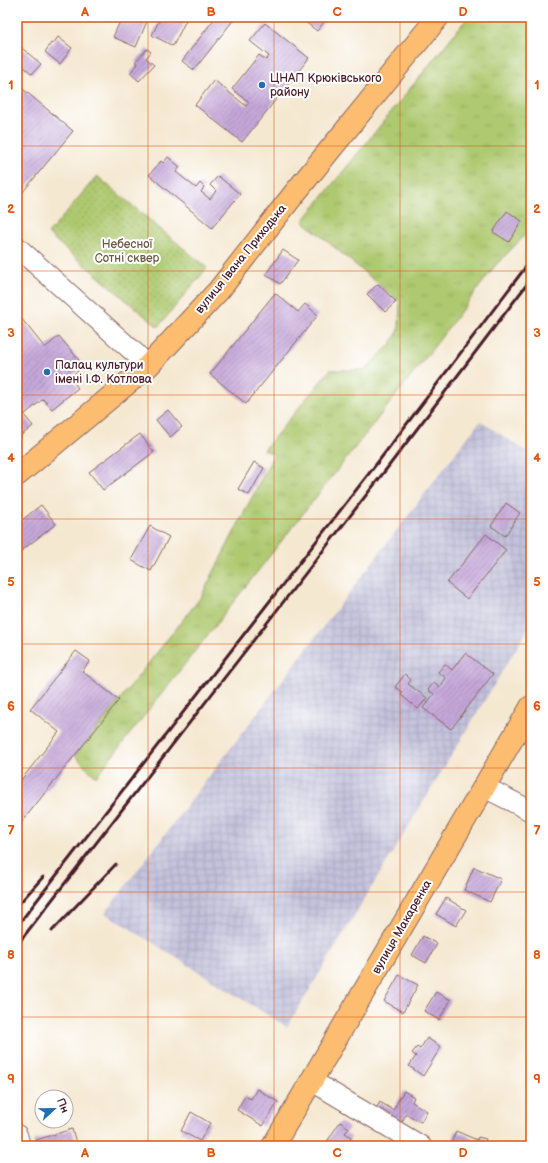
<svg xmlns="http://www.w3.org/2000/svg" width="548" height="1163" font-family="'Balsamiq Sans',sans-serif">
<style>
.industrial{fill:url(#industrial-grid)}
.grass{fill:url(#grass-tufts);stroke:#7c744d}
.park{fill:url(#park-dots);stroke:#7c744d}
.building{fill:url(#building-hatch)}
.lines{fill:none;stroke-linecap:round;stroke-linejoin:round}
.minor-casing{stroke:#866565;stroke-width:22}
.major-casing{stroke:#866565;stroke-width:24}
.minor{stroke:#fff;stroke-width:20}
.major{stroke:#fcbd6f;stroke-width:22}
.rail{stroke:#4a1f2b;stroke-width:3}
.grid{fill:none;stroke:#e0560e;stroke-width:1;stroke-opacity:0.55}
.poi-dot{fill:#1f6fb2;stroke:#fff;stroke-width:1.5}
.labels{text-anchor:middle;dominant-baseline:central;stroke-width:4;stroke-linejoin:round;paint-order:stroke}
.poi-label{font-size:12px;fill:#4a1f2b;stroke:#fff;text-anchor:start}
.park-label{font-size:12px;fill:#6d5a43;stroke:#fff}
.street-label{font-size:12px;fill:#4a1f2b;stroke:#fff}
.neatline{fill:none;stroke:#e0560e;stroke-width:1.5}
.grid-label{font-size:13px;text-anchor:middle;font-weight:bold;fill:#e0560e}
</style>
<defs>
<pattern id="industrial-grid" width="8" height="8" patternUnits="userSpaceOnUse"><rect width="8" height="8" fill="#c3c1db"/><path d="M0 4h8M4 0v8" fill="none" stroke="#a9a5bc"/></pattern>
<pattern id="grass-tufts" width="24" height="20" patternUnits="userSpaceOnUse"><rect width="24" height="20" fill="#aec96f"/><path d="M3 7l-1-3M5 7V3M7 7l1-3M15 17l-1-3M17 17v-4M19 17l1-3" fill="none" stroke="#97ac60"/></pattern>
<pattern id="park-dots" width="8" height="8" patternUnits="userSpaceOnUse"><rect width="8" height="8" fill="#aec96f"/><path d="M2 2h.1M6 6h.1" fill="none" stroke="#97ac60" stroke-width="1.8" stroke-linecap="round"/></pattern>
<pattern id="building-hatch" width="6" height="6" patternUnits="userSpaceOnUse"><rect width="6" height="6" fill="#c5a7d9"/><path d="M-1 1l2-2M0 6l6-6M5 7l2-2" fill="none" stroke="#a287b0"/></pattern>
</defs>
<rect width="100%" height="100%" fill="#fff"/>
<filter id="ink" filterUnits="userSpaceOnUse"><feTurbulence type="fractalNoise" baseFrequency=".025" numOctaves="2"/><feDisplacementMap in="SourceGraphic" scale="8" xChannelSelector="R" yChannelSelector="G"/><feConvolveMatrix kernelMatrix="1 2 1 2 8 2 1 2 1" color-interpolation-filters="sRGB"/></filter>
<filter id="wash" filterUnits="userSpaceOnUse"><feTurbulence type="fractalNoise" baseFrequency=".012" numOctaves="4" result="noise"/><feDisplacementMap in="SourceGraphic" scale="16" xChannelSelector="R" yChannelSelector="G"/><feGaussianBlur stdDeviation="0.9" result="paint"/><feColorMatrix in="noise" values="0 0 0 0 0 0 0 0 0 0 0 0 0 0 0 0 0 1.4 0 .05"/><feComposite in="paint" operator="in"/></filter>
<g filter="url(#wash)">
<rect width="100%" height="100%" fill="#f5e8d1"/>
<path class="industrial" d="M480,421L531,454V624L287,1027L105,913Z"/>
<path class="grass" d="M468,17H531V229L495,266L430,352L96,777L75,756L201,597L274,454L264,450L330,370H364L390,345L399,330L400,302L303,221Z"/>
<path class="park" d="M97,176L207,268L158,327L48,234Z"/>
<g id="blocks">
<g class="building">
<path d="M122,17H144L148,19L136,47L113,37Z"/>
<path d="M161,17H180L186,20L173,46L152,35Z"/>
<path d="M213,17L235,18L194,70L182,61L215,18Z"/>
<path d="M299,17H328L317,31Z"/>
<path d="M265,23L309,58L242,142L195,105L214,80L246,106L249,102L232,89L259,55L266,60L269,56L250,41Z"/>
<path d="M58,37L72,48L60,64L45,52L51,43L53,44Z"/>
<path d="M17,44L41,64L32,74L17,61Z"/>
<path d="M147,49L151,52L146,58L154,65L139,81L130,73L138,64L135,62Z"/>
<path d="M17,84L73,131L22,193L17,189Z"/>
<path d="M168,157L180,167L176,172L196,188L200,183L204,187L201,192L210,199L216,191L210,185L218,176L240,194L212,228L149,175L161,161L163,163Z"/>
<path d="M507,211L522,221L509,242L493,232Z"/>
<path d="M283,250L298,260L280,284L266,274Z"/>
<path d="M378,284L396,302L385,312L367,294Z"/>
<path d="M275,293L298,312L305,304L318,315L246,404L210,374Z"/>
<path d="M17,313L45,348L59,336L84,366L70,377L78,388L52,409L43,399L24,415L33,426L17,439Z"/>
<path d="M168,410L182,427L170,437L156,420Z"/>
<path d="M140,434L154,452L103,490L89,472Z"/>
<path d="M254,462L264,468L249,495L238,489Z"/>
<path d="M506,503L520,513L505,536L491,526Z"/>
<path d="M41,505L56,524L17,554V524Z"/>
<path d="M150,526L169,537L151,571L131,560Z"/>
<path d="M486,534L506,550L467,599L447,583Z"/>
<path d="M76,651L90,661L82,671L119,700L17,828V785L59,732L30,709Z"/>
<path d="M465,653L493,674L451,729L423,708L434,694L428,690L434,682L440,687L446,678L438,672L445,664L452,670Z"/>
<path d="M405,674L411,680L408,684L427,698L418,709L401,695L403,692L395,687Z"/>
<path d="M474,867L501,879L490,902L464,890Z"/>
<path d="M446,898L466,910L456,926L436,914Z"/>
<path d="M423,936L437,944L426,963L412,955Z"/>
<path d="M399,975L418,985L403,1012L384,1001Z"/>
<path d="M436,992L451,1000L439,1020L424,1011Z"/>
<path d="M427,1038L441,1047L423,1076L409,1066L416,1056L412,1053L417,1047L420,1049Z"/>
<path d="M257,1089L278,1102L263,1126L237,1110L245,1096L251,1099Z"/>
<path d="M404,1091L414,1097L412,1102L427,1111L421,1122L406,1114L400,1126L374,1112L380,1102L393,1110Z"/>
<path d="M191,1112L210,1123L200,1141L181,1131Z"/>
<path d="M340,1122L349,1128L345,1133L351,1137L349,1141L355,1146H324Z"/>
<path d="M72,1129L77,1146H35L33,1141Z"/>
<path d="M456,1131L477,1140L478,1137L486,1139L484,1146H456L451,1144Z"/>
</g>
</g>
</g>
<g filter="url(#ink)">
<use href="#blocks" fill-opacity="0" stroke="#866565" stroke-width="1"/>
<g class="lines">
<g class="minor-casing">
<g id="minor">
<path d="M17,247L136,354L148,366"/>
<path d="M484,787L531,811"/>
<path d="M312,1081L421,1146"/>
<path d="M17,1135L20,1146"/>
</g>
</g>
<g class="major-casing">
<g id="major">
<path d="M17,475L148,366L219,290L294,194L438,17"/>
<path d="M273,1146L531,707"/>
</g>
</g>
<use href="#minor" class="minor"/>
<use href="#major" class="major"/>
<g class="rail">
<path d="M17,906L43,877"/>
<path d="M17,926L381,458L531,260"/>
<path d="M52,931L116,864"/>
<path d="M17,945L388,467L531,279"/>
</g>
</g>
</g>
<path class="grid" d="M148,17V1146M274,17V1146M400,17V1146M17,146H531M17,271H531M17,395H531M17,519H531M17,644H531M17,768H531M17,892H531M17,1017H531"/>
<g class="poi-dot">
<circle cx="262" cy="85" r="4"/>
<circle cx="47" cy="372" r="4"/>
</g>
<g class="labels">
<g class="poi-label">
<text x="270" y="78">ЦНАП Крюківського<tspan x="270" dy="14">району</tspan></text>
<text x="55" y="365">Палац культури<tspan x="55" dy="14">імені І.Ф. Котлова</tspan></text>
</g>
<g class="park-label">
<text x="127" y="244">Небесної<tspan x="127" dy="14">Сотні сквер</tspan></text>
</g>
<g class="street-label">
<text transform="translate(241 259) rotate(-51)">вулиця Івана Приходька</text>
<text transform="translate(402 927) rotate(-60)">вулиця Макаренка</text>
</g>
</g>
<rect width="548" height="1163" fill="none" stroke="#fff" stroke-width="44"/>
<g transform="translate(54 1109) rotate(68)"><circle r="19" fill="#ffffff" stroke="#b7a5aa"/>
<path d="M0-3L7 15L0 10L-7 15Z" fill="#1f6fb2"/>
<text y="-6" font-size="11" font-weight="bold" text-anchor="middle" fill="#4a1f2b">Пн</text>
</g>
<rect x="22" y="22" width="504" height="1119" class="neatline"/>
<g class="grid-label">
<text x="85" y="16">A</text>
<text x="211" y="16">B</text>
<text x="337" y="16">C</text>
<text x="463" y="16">D</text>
<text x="11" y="89">1</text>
<text x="537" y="89">1</text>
<text x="11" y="213">2</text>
<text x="537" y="213">2</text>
<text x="11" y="337">3</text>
<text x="537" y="337">3</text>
<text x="11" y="462">4</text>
<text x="537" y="462">4</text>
<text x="11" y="586">5</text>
<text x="537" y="586">5</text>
<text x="11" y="710">6</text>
<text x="537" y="710">6</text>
<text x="11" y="835">7</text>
<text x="537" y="835">7</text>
<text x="11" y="959">8</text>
<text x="537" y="959">8</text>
<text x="11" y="1083">9</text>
<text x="537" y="1083">9</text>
<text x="85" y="1157">A</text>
<text x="211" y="1157">B</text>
<text x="337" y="1157">C</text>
<text x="463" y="1157">D</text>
</g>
</svg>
